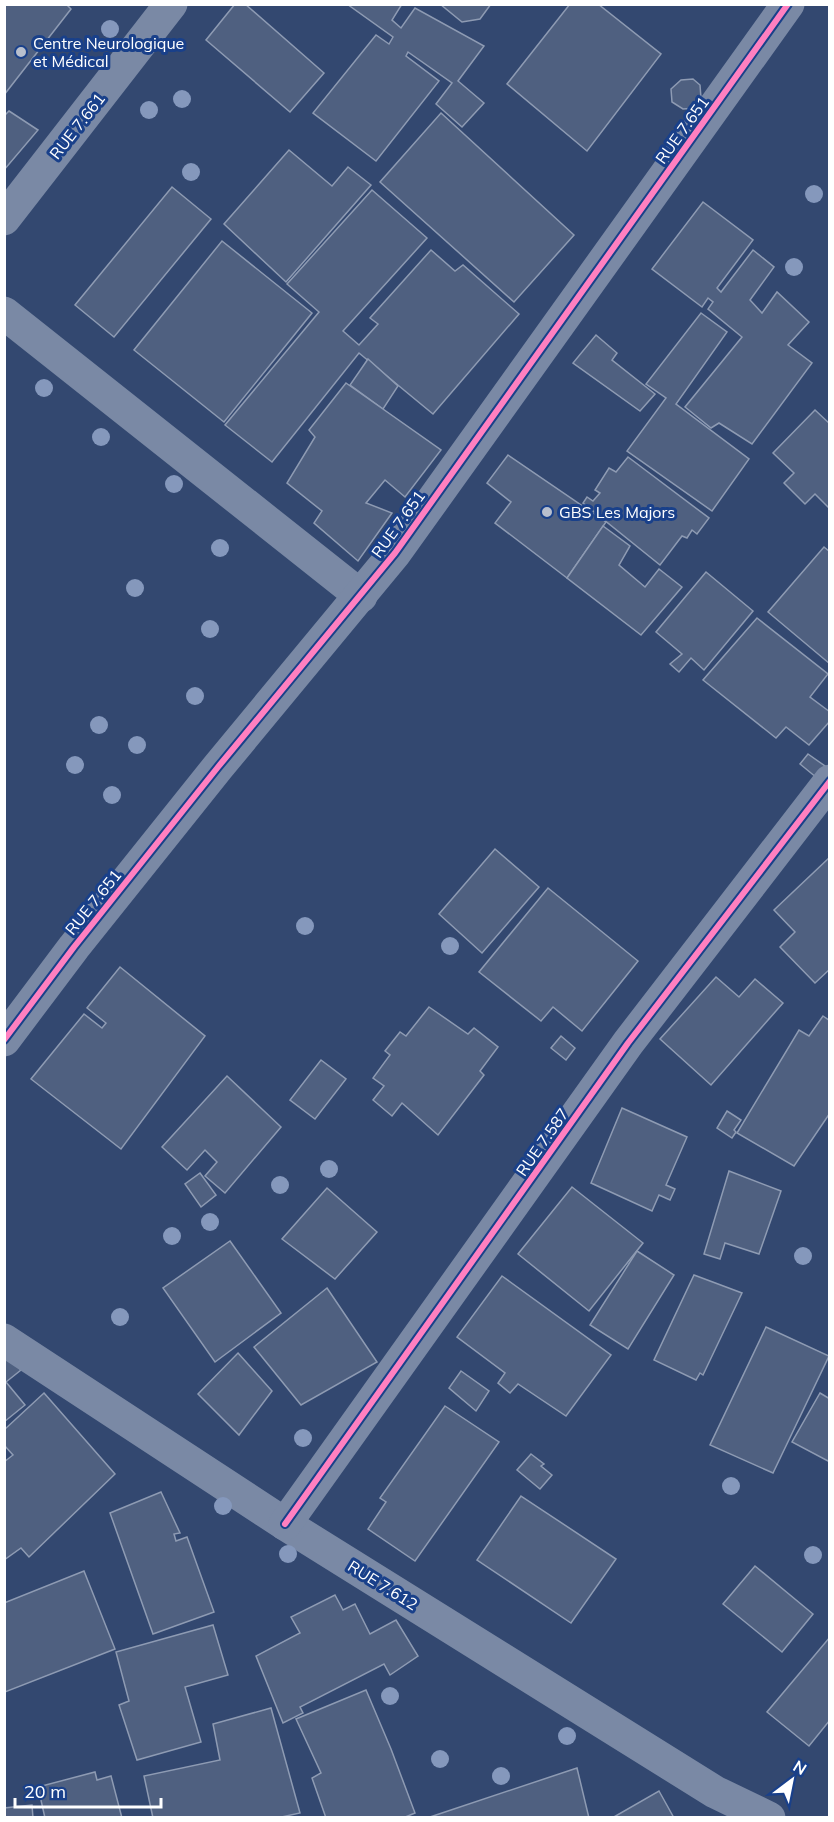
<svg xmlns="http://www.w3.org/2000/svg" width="834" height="1822" font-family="Mulish,sans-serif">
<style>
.building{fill:#4f6080;stroke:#8e9bb3;stroke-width:1.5}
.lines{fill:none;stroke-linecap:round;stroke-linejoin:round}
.minor{stroke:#7a89a5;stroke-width:33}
.cycleway-casing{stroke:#19408a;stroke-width:10}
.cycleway{stroke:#ff80c0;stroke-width:6}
.tree{fill:#8598bc}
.poi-dot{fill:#b8bfcd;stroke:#19408a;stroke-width:2}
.labels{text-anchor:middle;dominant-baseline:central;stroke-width:6;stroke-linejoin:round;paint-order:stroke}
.poi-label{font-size:16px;fill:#fff;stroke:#19408a;text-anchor:start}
.street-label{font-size:16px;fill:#fff;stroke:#19408a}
</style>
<rect width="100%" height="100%" fill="#334870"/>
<g class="building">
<path d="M4,4H66L71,9L4,95Z"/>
<path d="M235,4H245L324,73L290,112L206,40Z"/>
<path d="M347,4H402L392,20L401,28L415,8L484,46L458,81L484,103L462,127L436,104L452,83L408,52L406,56L439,81L376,161L313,113L376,35L389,44L393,37Z"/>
<path d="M440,4H491L480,19L462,22Z"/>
<path d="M570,4H598L661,54L587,151L507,84Z"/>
<path d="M693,79L700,85L701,98L696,108L683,109L672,102L671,89L681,80Z"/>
<path d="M9,111L38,130L4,170V116Z"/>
<path d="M441,113L574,235L514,302L380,182Z"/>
<path d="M289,150L332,186L348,167L371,185L286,282L224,224Z"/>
<path d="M172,187L211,219L114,337L75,305Z"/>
<path d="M372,190L427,238L343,331L359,345L378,324L370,318L431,250L455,271L463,265L519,314L433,414L359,353L272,462L225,425L319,312L287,284Z"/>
<path d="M703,202L753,240L717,288L721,292L753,250L774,267L750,300L762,313L777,292L809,322L788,345L812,363L752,444L719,423L711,428L685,407L742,337L708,309L713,302L708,298L702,307L652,269Z"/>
<path d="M222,241L312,313L224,422L134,350Z"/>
<path d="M701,313L727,332L676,404L749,459L712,511L627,451L666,398L646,384Z"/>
<path d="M596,335L617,353L612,360L655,394L640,411L573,363Z"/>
<path d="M368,359L398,386L383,409L350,385Z"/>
<path d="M346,383L441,450L405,497L385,480L366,503L392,513L358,561L314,523L322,511L287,483L315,437L309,430Z"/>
<path d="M815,410L830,424V509L815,494L805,504L784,483L794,473L773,453Z"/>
<path d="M508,455L606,522L567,578L495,523L511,502L487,483Z"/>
<path d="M628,457L709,518L697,534L692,530L687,538L682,536L660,565L583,503L587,497L593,501L600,493L595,490L609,468L616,472Z"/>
<path d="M603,526L630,546L619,565L645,587L659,569L682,587L641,635L567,578Z"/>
<path d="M824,547L830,552V664L768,612Z"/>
<path d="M706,572L753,611L704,670L691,658L679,672L670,664L682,654L656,632Z"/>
<path d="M757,618L828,674L810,697L830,712V721L809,745L786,727L776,738L703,680Z"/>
<path d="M808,754L825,766L817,778L800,764Z"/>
<path d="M495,849L539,887L482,953L439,914Z"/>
<path d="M830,857V969L815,983L780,947L795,932L774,910Z"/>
<path d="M548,888L638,961L582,1031L553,1007L541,1021L479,972Z"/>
<path d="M120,967L205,1036L121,1149L31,1079L84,1014L102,1028L106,1023L87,1008Z"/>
<path d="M716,977L739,997L755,979L783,1003L711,1085L660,1039Z"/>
<path d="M429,1007L468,1034L474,1028L498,1047L480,1071L484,1075L438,1135L402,1103L392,1116L373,1100L384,1086L373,1078L390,1055L385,1051L400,1032L406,1036Z"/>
<path d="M823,1016L830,1021V1113L794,1166L737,1133L799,1030L809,1036Z"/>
<path d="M561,1036L575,1048L566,1060L551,1048Z"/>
<path d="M321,1060L346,1079L315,1119L290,1100Z"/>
<path d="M227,1076L281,1127L225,1193L205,1176L217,1162L205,1150L187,1170L162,1147Z"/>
<path d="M622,1108L687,1137L666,1185L675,1189L670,1200L659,1195L652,1211L591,1183Z"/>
<path d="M727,1111L741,1120L734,1130L736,1132L732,1138L717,1128Z"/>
<path d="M729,1171L781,1191L759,1254L725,1243L720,1259L704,1254Z"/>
<path d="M200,1173L216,1195L201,1207L185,1184Z"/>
<path d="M572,1187L643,1243L589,1311L518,1254Z"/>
<path d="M327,1188L377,1232L335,1279L282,1239Z"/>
<path d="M230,1241L281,1313L215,1362L163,1288Z"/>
<path d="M637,1251L674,1275L628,1349L590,1325Z"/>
<path d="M694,1275L742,1293L703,1375L700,1373L696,1380L654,1360Z"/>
<path d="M502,1276L611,1355L566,1416L518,1384L510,1393L498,1383L505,1373L457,1337Z"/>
<path d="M327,1288L377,1362L301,1405L254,1347Z"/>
<path d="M766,1327L829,1356L773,1473L710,1445Z"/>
<path d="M238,1353L272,1391L239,1435L198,1394Z"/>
<path d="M5,1355L21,1370L6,1382L25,1405L4,1422Z"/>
<path d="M461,1371L489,1391L476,1411L449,1388Z"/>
<path d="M44,1393L115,1474L29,1557L21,1548L4,1560V1462L13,1455L4,1445V1430Z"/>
<path d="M820,1393L830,1399V1458L828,1461L792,1442Z"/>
<path d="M445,1406L499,1442L415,1561L368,1529L386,1502L380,1498Z"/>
<path d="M531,1454L544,1464L541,1466L552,1475L540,1489L517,1470Z"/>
<path d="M161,1492L180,1533L174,1534L176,1541L187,1537L214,1612L153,1634L110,1513Z"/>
<path d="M521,1496L616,1559L571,1623L477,1560Z"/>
<path d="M755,1566L813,1614L782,1652L723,1604Z"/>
<path d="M84,1571L115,1649L5,1692L4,1603Z"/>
<path d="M335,1595L343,1610L355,1604L370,1634L396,1620L418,1656L390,1675L384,1664L300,1707L303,1713L283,1723L256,1656L300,1633L291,1617Z"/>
<path d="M213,1625L228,1675L185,1687L201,1742L137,1760L119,1705L129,1701L116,1652Z"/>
<path d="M830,1637V1720L809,1746L767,1712Z"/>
<path d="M366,1690L391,1749L415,1813L403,1818H326L312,1778L321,1773L296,1719Z"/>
<path d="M271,1708L300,1813L277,1818H153L144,1776L220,1760L213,1724Z"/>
<path d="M577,1768L589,1818H427Z"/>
<path d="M95,1772L97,1780L111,1776L122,1818H45L38,1787Z"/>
<path d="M659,1791L674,1818H612Z"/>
<path d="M32,1805L33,1818H4V1808Z"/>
</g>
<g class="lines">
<g class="minor">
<path d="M4,219L171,4"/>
<path d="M4,313L361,596"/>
<path d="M4,1040L74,947L218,767L395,553L788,4"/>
<path d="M4,1340L285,1524L715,1792L769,1818"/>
<path d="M285,1524L628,1043L830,781"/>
</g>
<g class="cycleway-casing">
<g id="cycleway">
<path d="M4,1040L74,947L218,767L395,553L788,4"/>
<path d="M285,1524L628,1043L830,781"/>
</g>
</g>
<use href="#cycleway" class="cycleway"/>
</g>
<g class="tree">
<circle cx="110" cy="29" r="9"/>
<circle cx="182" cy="99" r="9"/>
<circle cx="149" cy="110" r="9"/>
<circle cx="191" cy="172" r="9"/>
<circle cx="814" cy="194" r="9"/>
<circle cx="794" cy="267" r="9"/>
<circle cx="44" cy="388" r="9"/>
<circle cx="101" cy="437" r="9"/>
<circle cx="174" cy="484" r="9"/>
<circle cx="220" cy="548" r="9"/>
<circle cx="135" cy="588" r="9"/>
<circle cx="210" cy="629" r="9"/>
<circle cx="195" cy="696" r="9"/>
<circle cx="99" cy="725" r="9"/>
<circle cx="137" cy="745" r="9"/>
<circle cx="75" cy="765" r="9"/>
<circle cx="112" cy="795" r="9"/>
<circle cx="305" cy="926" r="9"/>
<circle cx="450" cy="946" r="9"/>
<circle cx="329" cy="1169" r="9"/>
<circle cx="280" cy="1185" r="9"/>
<circle cx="210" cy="1222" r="9"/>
<circle cx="172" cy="1236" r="9"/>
<circle cx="803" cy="1256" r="9"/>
<circle cx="120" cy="1317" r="9"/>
<circle cx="303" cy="1438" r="9"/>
<circle cx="731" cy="1486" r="9"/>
<circle cx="223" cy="1506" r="9"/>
<circle cx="288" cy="1554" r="9"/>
<circle cx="813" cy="1555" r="9"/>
<circle cx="390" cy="1696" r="9"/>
<circle cx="567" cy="1736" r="9"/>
<circle cx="440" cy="1759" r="9"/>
<circle cx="501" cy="1776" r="9"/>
</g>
<g class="poi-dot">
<circle cx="21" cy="52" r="6"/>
<circle cx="547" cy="512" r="6"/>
</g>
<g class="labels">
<g class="poi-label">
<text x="33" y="43">Centre Neurologique<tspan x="33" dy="18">et Médical</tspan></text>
<text x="559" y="512">GBS Les Majors</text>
</g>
<g class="street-label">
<text transform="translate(77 126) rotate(-52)">RUE 7.661</text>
<text transform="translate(682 130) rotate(-54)">RUE 7.651</text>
<text transform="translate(398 524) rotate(-54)">RUE 7.651</text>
<text transform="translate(93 902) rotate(-51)">RUE 7.651</text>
<text transform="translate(542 1142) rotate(-55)">RUE 7.587</text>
<text transform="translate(383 1585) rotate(32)">RUE 7.612</text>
</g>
</g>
<rect width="834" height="1822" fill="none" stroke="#ffffff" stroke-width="12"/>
<g transform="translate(792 1780) rotate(32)" stroke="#19408a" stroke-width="4.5" paint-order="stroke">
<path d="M0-4.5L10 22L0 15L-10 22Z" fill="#ffffff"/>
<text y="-9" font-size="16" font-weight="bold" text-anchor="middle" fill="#ffffff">N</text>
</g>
<path d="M15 1798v9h146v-9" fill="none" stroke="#ffffff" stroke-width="3"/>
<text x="24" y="1798" font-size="18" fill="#ffffff" stroke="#19408a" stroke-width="4.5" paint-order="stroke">20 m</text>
</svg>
